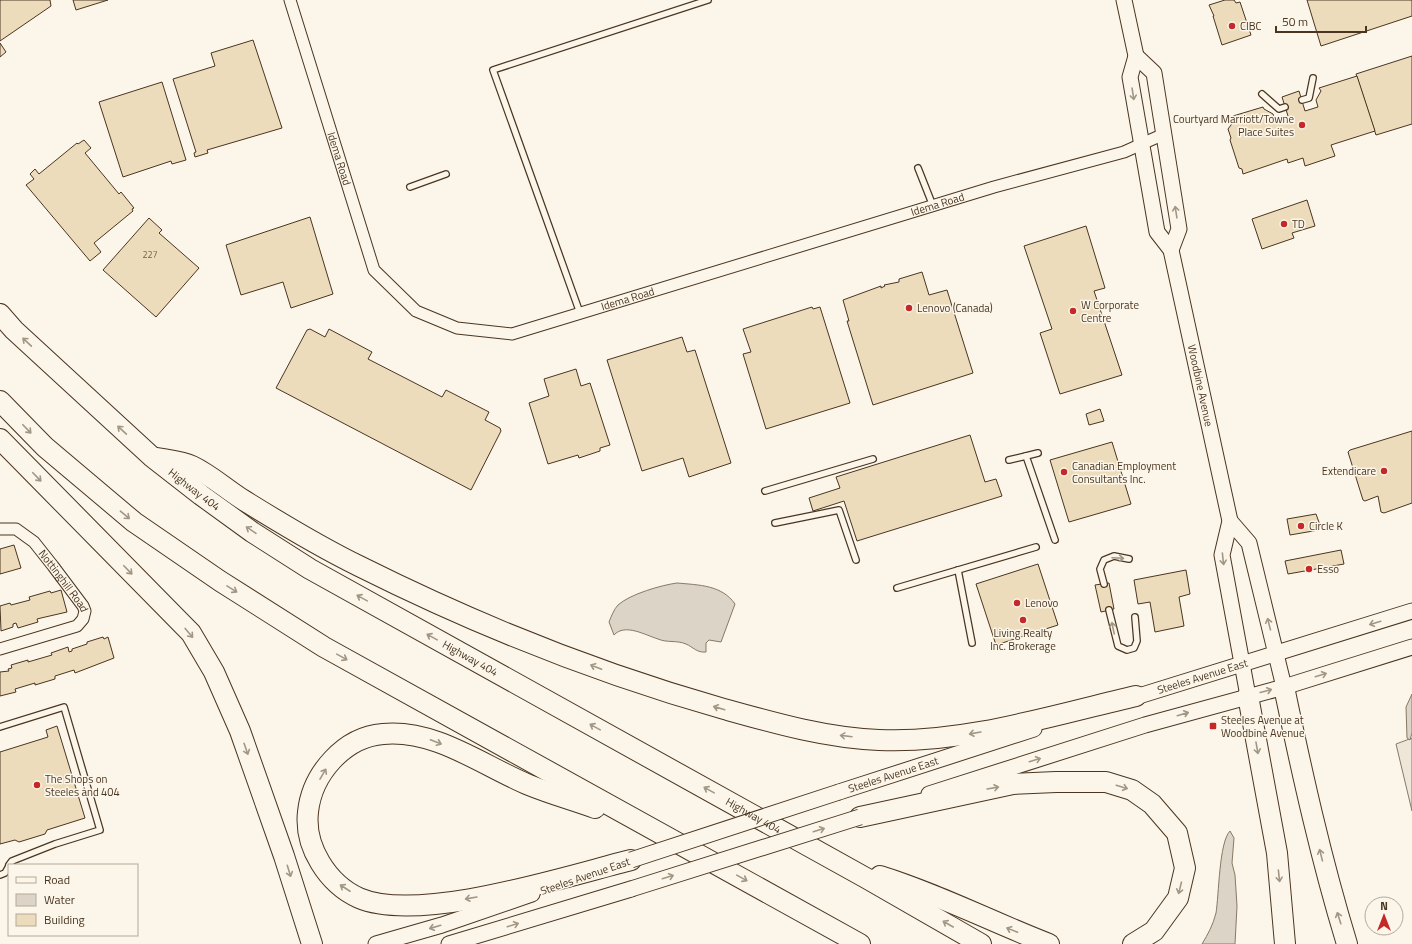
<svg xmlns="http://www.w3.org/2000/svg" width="1412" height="944" font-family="'Titillium Web',sans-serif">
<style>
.green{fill:#ede6d9;stroke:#887966}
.water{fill:#dcd4c6;stroke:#887966}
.building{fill:#ecdcbc;stroke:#4a3520}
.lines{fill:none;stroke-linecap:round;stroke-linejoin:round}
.lane-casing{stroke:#4a3520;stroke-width:8}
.street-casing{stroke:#4a3520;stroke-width:13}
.secondary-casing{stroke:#4a3520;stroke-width:17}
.highway-casing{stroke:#4a3520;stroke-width:22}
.lane{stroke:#fbf6e9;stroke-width:5.5}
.street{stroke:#fbf6e9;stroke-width:11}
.secondary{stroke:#fbf6e9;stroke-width:15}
.highway{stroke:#fbf6e9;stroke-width:20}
.secondary-bridge-casing{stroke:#4a3520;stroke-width:17;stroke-linecap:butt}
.secondary-bridge{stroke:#fbf6e9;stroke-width:15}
.oneway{stroke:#a29684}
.poi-dot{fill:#c62828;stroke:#fbf6e9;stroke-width:1.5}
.labels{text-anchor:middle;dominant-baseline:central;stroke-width:3;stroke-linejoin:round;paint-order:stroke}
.number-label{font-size:9px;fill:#725f47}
.poi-label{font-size:11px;fill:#4a3520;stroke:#fbf6e9;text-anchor:start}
.street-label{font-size:11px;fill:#4a3520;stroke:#fbf6e9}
</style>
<rect width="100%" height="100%" fill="#fbf6e9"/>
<path class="green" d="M1412,738V811L1396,744Z"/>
<g class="water">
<path d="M677,583C699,585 722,585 735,604L721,642L709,640L706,643V652C697,653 693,647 686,644C677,640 667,643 658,639C645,635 625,623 614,635L609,622C611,617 614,609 618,605C630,594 662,585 677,583Z"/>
<path d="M1412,694V733L1410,740L1407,738L1406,707Z"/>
<path d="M1230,831L1234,838L1232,863L1235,875L1237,906L1235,944H1202C1208,934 1213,925 1216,913C1219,895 1219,842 1230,831Z"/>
</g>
<g class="building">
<path d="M0,0H50L51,6L0,41Z"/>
<path d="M73,0H108L76,10Z"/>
<path d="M1225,0H1234L1236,3L1240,2L1251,35L1222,45L1213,16H1214L1209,5Z"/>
<path d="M1307,0H1412V16L1321,46Z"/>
<path d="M253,40L282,128L207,150L208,153L195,157L194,153L196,152L173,79L215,66L211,53Z"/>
<path d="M0,43L6,52L0,57Z"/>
<path d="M1412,56V124L1376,135L1356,74Z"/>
<path d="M1357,76L1375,131L1331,145L1335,156L1305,166L1303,158L1288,163L1287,159L1243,174L1242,169L1239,168L1230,140L1231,138L1228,129L1234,121L1233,116L1263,107L1264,109L1273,114L1275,120L1288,116L1282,97L1299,91L1305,111L1318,107L1316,100L1321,91L1319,88Z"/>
<path d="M162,82L186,160L172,164L171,161L123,177L99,102Z"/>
<path d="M84,140L91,148L85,153L119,194L121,192L134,208L132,209L133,211L94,243L101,252L90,261L26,185L34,179L30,174L35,169L39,174L77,143L78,144Z"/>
<path d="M1307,200L1315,226L1292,233L1294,238L1262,249L1252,219Z"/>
<path d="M310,217L333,294L291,308L283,282L241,295L226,245Z"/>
<path d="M149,218L162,230L159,233L199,268L156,317L103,270Z"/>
<path d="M1086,226L1105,288L1094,291L1122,375L1060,394L1040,333L1052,329L1024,246Z"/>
<path d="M922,272L929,295L947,290L973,373L873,405L847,321H849L843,300L881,286V288L885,286L884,285L899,282V279Z"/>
<path d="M812,307L813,309L820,307L850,403L766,429L743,354L751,352L743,329Z"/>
<path d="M310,329L325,337L329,329L372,352L368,359L409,380L442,397L446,390L489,412L485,420L500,428L501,431L471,490L276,388L307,330Z"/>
<path d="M682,337L687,352L695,350L731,463L689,477L683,458L642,471L607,360Z"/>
<path d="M576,369L581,386L590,383L610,445L600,448V451L579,458L578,455L548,464L529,403L549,396L544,379Z"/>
<path d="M1100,409L1104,421L1089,425L1086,414Z"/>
<path d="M1412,431V503L1384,513L1381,512L1378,496L1365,501L1363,500L1348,452L1350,450Z"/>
<path d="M970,435L985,482L996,479L1002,496L857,541L844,501L813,511L809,498L840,488L836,477Z"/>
<path d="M1112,442L1131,504L1069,522L1050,460Z"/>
<path d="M1316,514L1320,525L1319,530L1290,535L1287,519Z"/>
<path d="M14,545L21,568L0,574V549Z"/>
<path d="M1341,550L1344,564L1288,574L1285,561Z"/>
<path d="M1038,564L1058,625L996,645L976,584Z"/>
<path d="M1186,570L1190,594L1179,597L1184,626L1155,632L1150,602L1138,604L1134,580Z"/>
<path d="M1109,583L1114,609L1101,612L1095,585Z"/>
<path d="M61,590L67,612L41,618L37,619L38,622L18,628L16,623L13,624V627L1,631L0,606L10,603L11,605L30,600L29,597L50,591L51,593Z"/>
<path d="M103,637L104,639L108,637L114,658L75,673L74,670L55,676V679L35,685V683L15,689L16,692L0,696V672L9,671L8,669L12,668L11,665L28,660V662L52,655L51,653L68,647L69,652L72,651V649L87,644V642Z"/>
<path d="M57,726L85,818L47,830L45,834L19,842L15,840L0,844V752L48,737L46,730Z"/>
</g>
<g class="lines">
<g class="lane-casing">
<g id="lane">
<path d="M1262,94L1279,109L1285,107"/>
<path d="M1302,100L1309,98L1313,78"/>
<path d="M918,168L933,206"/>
<path d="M410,187L446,174"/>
<path d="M580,313L493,70L708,0"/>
<path d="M1038,453L1026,456L1055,540"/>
<path d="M1009,460L1026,456"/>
<path d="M765,491L873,459"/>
<path d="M775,523L839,510L856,560"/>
<path d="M958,570L972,643"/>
<path d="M1104,584L1100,569L1104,560L1114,556L1129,559"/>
<path d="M897,588L1036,547"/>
<path d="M1109,610L1118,646L1127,650L1134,648L1137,641L1135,617"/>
<path d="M0,727L64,707L100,830L55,844L12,861L9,865"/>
<path d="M0,875L5,873L9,866"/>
</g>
</g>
<g class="street-casing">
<g id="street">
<path id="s1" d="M290,0L374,270L416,311L457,328L512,334L994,187L1124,152L1164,134"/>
<path id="s2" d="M0,529H16L34,542L53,566L83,606L85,611L83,619L77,626L0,649"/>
</g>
</g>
<g class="secondary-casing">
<g id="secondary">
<path id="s3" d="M1124,0L1136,56L1130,77L1157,232L1171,250L1230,521L1222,555L1248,696"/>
<path d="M1136,56L1154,73L1179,229L1171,250"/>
<path d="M1230,521L1249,543L1284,687"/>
<path id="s4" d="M1126,700L1412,611"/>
<path id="s5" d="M839,792L1034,729"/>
<path d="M929,794L1145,725L1284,687L1412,647"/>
<path d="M376,944L442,925L532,894"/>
<path d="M449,944L631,889"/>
</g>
</g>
<g class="highway-casing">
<g id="highway">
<path id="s6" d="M0,314L14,330L151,456L201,495L252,532L310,569L866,878L981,944"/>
<path d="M0,401L45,447L134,522L220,581L324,647L860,944"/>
<path d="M0,439L191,633L214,672L240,731L284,856L312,944"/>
<path d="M157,458C168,460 182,461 192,466C211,475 227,490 245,501C282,524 320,547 359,566C475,624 600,674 724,709C774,723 826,738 879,740C963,744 1054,715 1136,696"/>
<path d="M1284,687C1302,773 1321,859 1347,944"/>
<path d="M1248,696L1277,853L1285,944"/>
<path d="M595,808C573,800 551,794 529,785C483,766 436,729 383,734C344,737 312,774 308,812C304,847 328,884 359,898C419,924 567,876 631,860"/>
<path d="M860,817L1013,784L1056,782H1106L1132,790L1152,804L1177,833L1185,868L1178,898L1154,931L1133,944"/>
<path d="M880,876C938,894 992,922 1049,944"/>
</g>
</g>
<use href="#lane" class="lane"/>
<use href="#street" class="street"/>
<use href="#secondary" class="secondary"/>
<use href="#highway" class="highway"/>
<g class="secondary-bridge-casing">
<g id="secondary-bridge">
<path d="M631,860L839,792"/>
<path d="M631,889L860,817"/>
</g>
</g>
<use href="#secondary-bridge" class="secondary-bridge"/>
</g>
<defs><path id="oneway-shaft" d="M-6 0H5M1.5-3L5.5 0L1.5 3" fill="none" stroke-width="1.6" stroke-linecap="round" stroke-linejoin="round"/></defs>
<g class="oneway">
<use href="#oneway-shaft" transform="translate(1133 94) rotate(81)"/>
<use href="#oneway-shaft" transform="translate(1176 212) rotate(-99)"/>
<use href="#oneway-shaft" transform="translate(27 342) rotate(-137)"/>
<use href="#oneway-shaft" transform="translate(27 429) rotate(46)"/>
<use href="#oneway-shaft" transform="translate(122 430) rotate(-137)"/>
<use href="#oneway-shaft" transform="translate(37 477) rotate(46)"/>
<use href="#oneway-shaft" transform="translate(125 515) rotate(40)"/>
<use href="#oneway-shaft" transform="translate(251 530) rotate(-146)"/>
<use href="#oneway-shaft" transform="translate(1118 558) rotate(3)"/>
<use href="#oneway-shaft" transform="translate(1223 559) rotate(84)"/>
<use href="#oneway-shaft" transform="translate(128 570) rotate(46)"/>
<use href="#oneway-shaft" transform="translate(232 589) rotate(32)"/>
<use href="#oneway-shaft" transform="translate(362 598) rotate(-151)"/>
<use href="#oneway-shaft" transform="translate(1375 623) rotate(163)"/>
<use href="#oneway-shaft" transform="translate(1269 624) rotate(-104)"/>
<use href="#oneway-shaft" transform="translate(1113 628) rotate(-102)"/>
<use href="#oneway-shaft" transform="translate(189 633) rotate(50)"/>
<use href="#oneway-shaft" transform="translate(432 637) rotate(-151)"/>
<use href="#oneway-shaft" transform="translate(342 657) rotate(29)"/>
<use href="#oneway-shaft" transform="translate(596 667) rotate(-159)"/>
<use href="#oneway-shaft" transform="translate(1321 675) rotate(-17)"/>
<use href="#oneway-shaft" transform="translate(1266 691) rotate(-15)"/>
<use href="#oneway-shaft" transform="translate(719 708) rotate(-164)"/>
<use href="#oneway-shaft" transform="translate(1183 714) rotate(-16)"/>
<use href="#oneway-shaft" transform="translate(595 727) rotate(-151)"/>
<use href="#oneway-shaft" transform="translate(975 733) rotate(170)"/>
<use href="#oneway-shaft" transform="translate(846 736) rotate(-173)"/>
<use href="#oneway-shaft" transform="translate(436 742) rotate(21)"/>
<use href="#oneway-shaft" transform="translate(1257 748) rotate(80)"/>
<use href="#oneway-shaft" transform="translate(246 749) rotate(71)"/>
<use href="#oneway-shaft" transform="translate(1035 760) rotate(-17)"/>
<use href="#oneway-shaft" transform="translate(323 774) rotate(-60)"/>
<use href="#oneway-shaft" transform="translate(1122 787) rotate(17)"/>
<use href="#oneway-shaft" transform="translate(993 788) rotate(-10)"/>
<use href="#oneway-shaft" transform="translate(709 790) rotate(-151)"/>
<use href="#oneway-shaft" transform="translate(819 830) rotate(-17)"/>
<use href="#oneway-shaft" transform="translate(1321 855) rotate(-104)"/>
<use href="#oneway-shaft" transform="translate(289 871) rotate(73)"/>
<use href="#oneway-shaft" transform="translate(1279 876) rotate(84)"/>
<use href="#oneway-shaft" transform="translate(668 877) rotate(-17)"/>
<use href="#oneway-shaft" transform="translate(742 878) rotate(29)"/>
<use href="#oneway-shaft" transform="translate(345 888) rotate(-147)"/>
<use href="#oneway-shaft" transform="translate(1180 888) rotate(104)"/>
<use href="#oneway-shaft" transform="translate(471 898) rotate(170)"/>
<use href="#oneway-shaft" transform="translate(1339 918) rotate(-108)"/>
<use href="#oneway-shaft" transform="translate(948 924) rotate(-150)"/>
<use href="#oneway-shaft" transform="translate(513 925) rotate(-17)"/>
<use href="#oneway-shaft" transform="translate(435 927) rotate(164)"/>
<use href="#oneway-shaft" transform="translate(1012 930) rotate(-158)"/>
</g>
<g class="poi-dot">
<circle cx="1232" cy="26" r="4"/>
<circle cx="1302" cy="125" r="4"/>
<circle cx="1284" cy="224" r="4"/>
<circle cx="909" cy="308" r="4"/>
<circle cx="1073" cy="311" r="4"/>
<circle cx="1384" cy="471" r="4"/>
<circle cx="1064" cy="472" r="4"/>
<circle cx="1301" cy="526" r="4"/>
<circle cx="1309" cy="569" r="4"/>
<circle cx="1017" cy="603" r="4"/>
<circle cx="1023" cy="620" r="4"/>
<rect x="1209" y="722" width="8" height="8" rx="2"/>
<circle cx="37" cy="785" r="4"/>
</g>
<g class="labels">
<g class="number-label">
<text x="150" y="254">227</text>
</g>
<g class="poi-label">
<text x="1240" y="26">CIBC</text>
<text x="1294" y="119" text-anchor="end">Courtyard Marriott/Towne<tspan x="1294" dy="13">Place Suites</tspan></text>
<text x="1292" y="224">TD</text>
<text x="1081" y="305">W Corporate<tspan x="1081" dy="13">Centre</tspan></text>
<text x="917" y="308">Lenovo (Canada)</text>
<text x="1072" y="466">Canadian Employment<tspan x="1072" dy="13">Consultants Inc.</tspan></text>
<text x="1376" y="471" text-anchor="end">Extendicare</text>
<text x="1309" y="526">Circle K</text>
<text x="1317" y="569">Esso</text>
<text x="1025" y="603">Lenovo</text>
<text x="1023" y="633" text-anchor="middle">Living Realty<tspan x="1023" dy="13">Inc. Brokerage</tspan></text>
<text x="1221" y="720">Steeles Avenue at<tspan x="1221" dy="13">Woodbine Avenue</tspan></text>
<text x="45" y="779">The Shops on<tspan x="45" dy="13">Steeles and 404</tspan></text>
</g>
<g class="street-label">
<text stroke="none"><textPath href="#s1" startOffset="166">Idema Road</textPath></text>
<text stroke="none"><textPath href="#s1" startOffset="886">Idema Road</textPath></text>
<text stroke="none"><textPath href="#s1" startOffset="562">Idema Road</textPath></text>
<text stroke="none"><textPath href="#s3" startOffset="398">Woodbine Avenue</textPath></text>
<text stroke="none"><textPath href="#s6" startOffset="262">Highway 404</textPath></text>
<text stroke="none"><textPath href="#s2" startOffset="87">Nottinghill Road</textPath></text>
<text stroke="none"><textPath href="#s6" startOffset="586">Highway 404</textPath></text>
<text stroke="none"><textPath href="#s4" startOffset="80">Steeles Avenue East</textPath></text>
<text stroke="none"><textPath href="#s5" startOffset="57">Steeles Avenue East</textPath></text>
<text stroke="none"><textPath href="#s6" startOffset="910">Highway 404</textPath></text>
<text transform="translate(585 876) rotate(-19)">Steeles Avenue East</text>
</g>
</g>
<rect x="8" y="864" width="130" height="72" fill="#fbf6e9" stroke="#b4a999"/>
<rect x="16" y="877" width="20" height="6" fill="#fbf6e9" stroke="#b4a999"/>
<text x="44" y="884" font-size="12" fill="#4a3520">Road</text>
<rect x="16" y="894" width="20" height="12" fill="#dcd4c6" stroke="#b4a999"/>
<text x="44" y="904" font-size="12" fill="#4a3520">Water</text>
<rect x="16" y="914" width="20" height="12" fill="#ecdcbc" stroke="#b4a999"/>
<text x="44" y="924" font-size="12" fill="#4a3520">Building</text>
<g transform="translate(1384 916)"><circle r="19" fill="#fbf6e9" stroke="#b4a999"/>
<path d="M0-3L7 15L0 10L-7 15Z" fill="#c62828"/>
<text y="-6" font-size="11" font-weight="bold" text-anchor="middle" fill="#4a3520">N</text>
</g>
<path d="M1276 26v6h90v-6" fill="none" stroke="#4a3520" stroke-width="2"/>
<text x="1282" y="26" font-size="12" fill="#4a3520" stroke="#fbf6e9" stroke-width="3" paint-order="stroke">50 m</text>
</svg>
